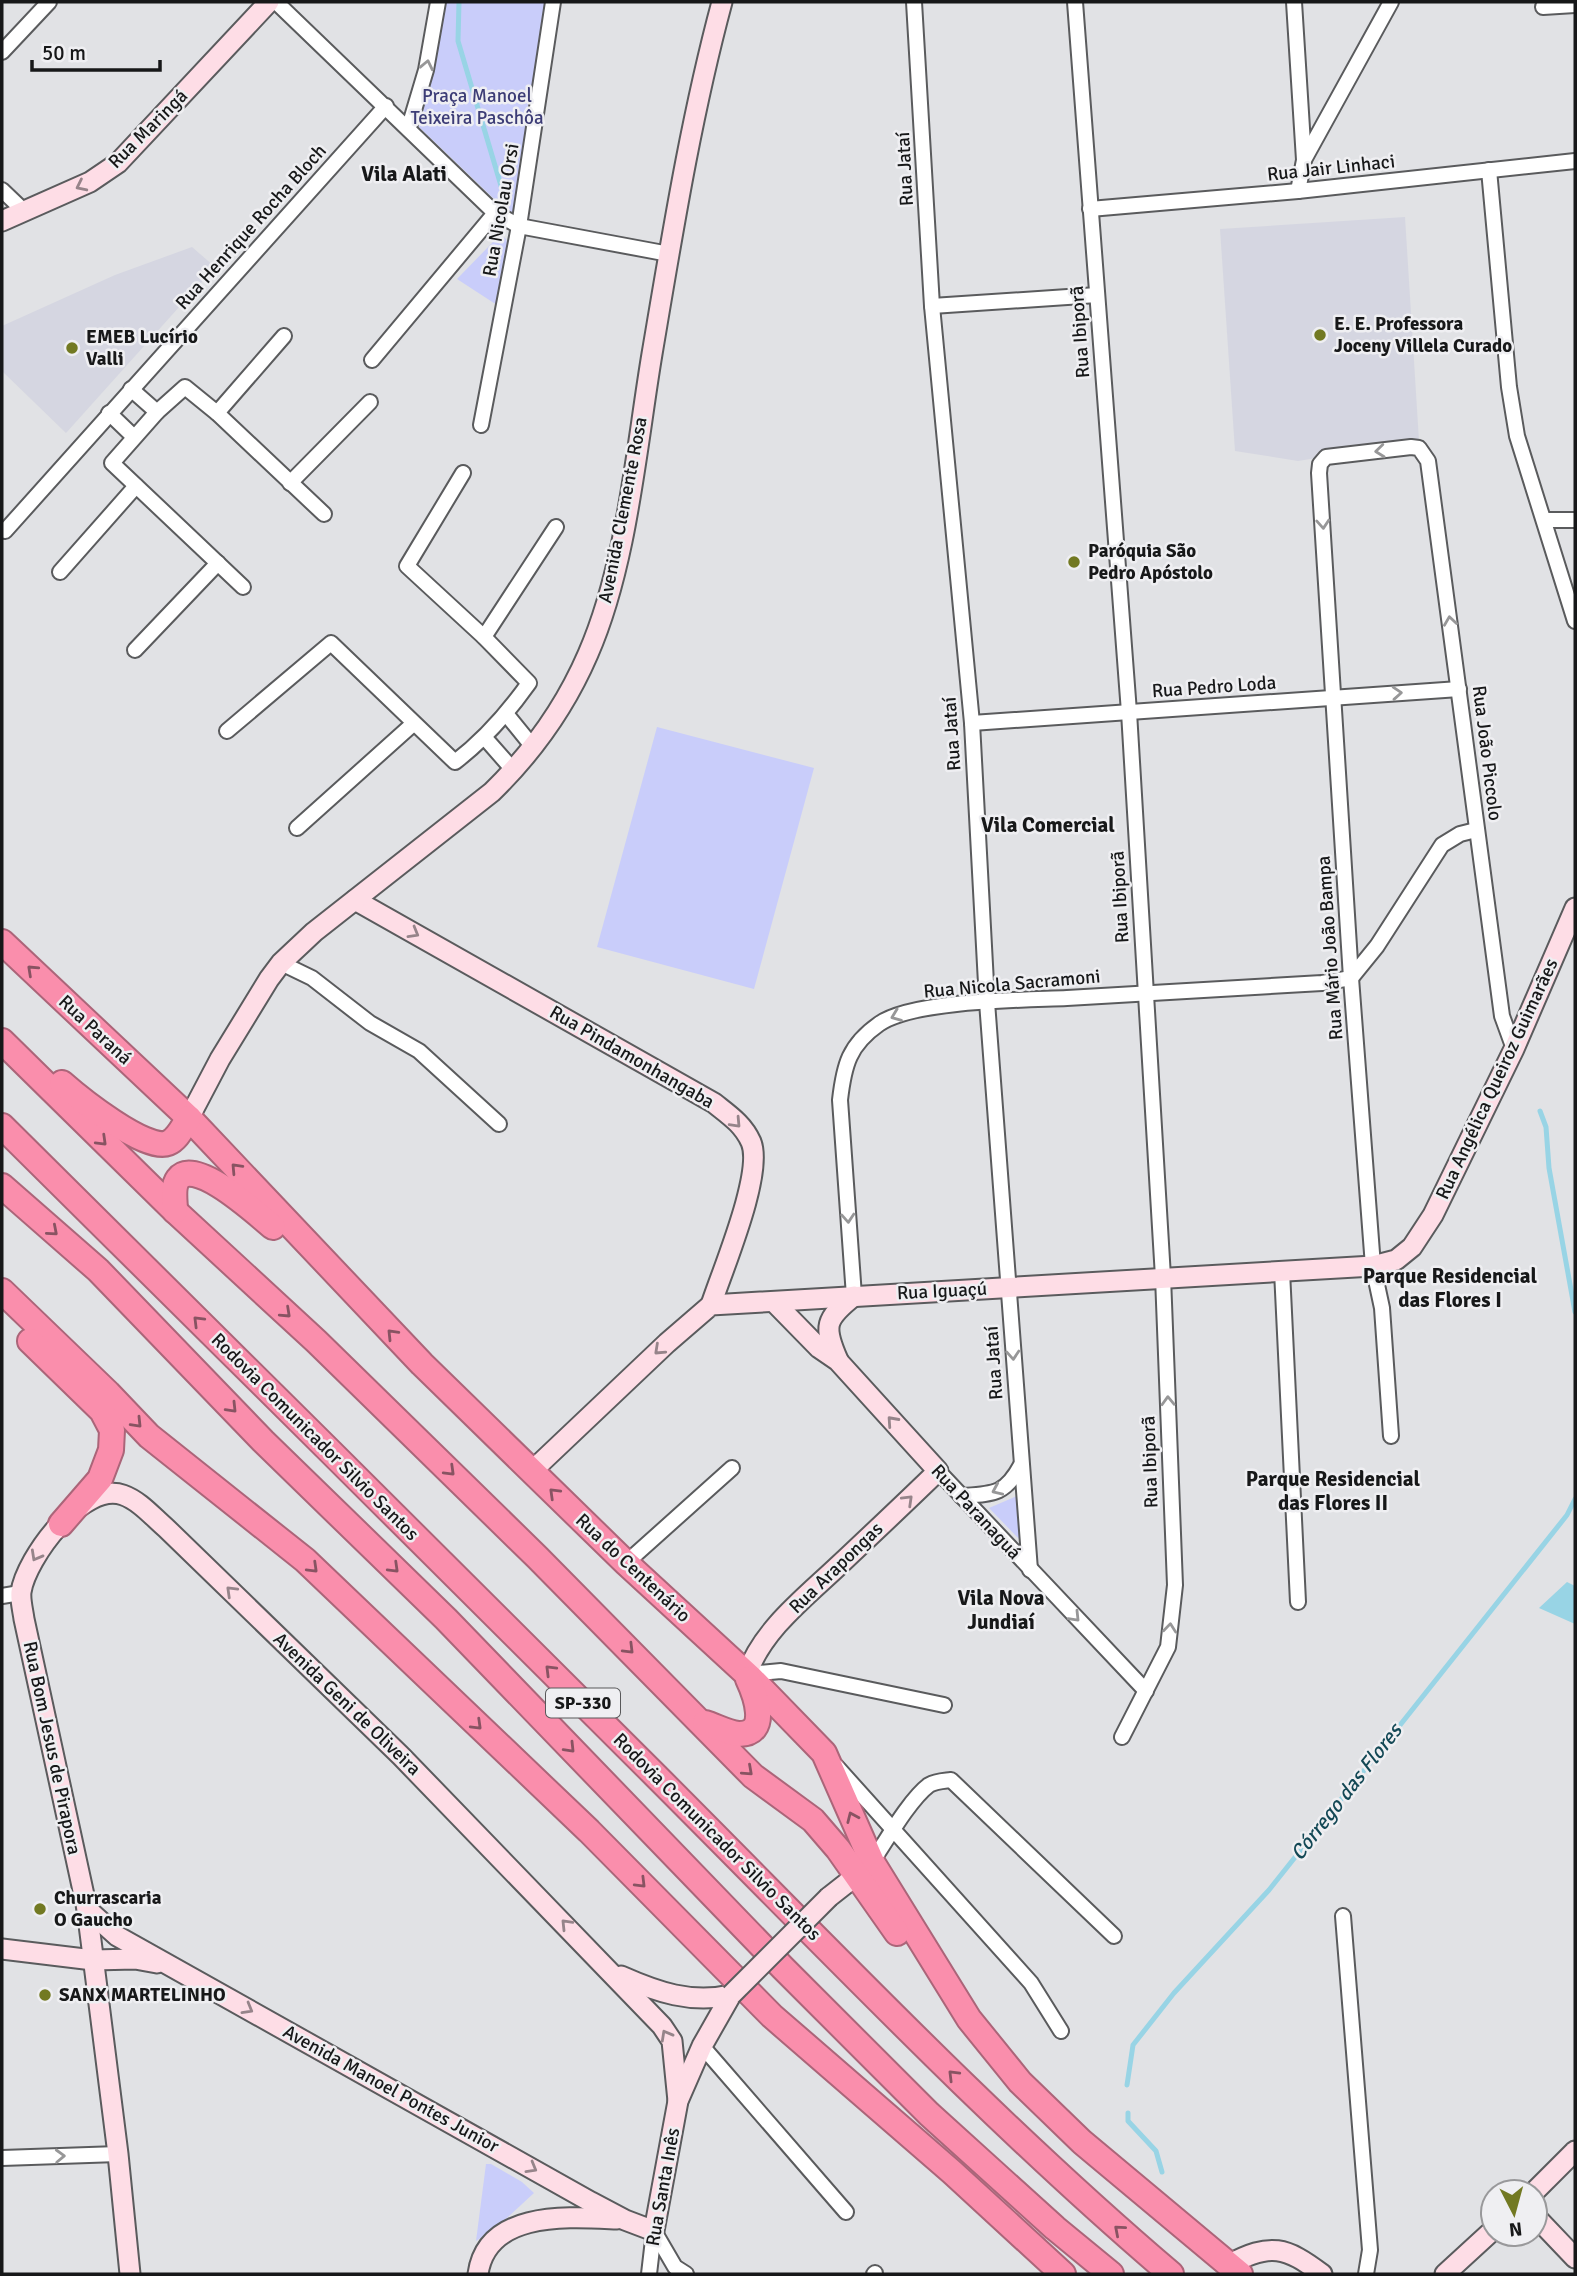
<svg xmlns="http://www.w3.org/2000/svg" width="1577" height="2276" font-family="Signika,sans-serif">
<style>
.built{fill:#d5d6e1}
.green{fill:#c9cdfa}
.water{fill:#98d4e5}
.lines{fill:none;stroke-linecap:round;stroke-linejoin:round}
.stream{stroke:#98d4e5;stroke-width:5}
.street-casing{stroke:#5a5b5d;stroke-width:18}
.secondary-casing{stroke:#5a5b5d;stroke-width:23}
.highway-casing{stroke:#ab6579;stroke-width:28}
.street{stroke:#fff;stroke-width:14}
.secondary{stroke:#fedde6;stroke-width:19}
.highway{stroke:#fa8eac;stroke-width:24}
.secondary-bridge-casing{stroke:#5a5b5d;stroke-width:23;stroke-linecap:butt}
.secondary-bridge{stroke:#fedde6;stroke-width:19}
.oneway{stroke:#979798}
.oneway2{stroke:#96848a}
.oneway3{stroke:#885362}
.poi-dot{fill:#727922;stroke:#efeff2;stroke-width:2.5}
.labels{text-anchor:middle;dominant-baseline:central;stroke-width:5;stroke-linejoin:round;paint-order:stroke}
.shield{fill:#efeff2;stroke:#58585a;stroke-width:2}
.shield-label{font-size:18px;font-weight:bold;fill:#171819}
.park-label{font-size:19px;fill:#3c3c76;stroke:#efeff2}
.street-label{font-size:19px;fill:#171819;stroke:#efeff2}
.poi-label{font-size:19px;font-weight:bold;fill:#171819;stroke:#efeff2;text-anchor:start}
.neighbourhood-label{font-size:21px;font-weight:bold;fill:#171819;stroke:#efeff2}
.water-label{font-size:21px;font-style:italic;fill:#134855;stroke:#efeff2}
</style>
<rect width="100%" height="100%" fill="#e1e2e5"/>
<g class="built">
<path d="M1405,217L1419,441L1298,461L1235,451L1220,229Z"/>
<path d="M192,247L215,267L66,433L2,371V326L115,275Z"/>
</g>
<g class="green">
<path d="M445,2H546L516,216L492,197L418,126Z"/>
<path d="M502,236L506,239L508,246L497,305L457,279L493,242Z"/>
<path d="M657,727L814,768L754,989L597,947Z"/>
<path d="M1017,1496L1021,1541L989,1508Z"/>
<path d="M486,2164H491L522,2182L534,2193L497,2227L476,2241Z"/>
</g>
<path class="water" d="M1567,1582L1575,1586V1624L1539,1608Z"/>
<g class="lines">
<g class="stream">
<path d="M459,2L458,41L502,189"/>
<path d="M1540,1111L1546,1127L1549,1168L1575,1312"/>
<path d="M1127,2085L1133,2045L1174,1993L1269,1890L1567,1515L1575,1499"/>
<path d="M1128,2113V2121L1156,2151L1162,2172"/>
</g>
<g class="street-casing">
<g id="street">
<path d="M276,2L495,213L519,226L669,254"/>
<path d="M914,2L932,306L972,723L987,1002L1030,1570"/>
<path d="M1075,2L1129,712L1163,1277L1175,1585L1168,1647L1122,1737"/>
<path d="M1294,2L1304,160L1298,191"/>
<path d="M1543,7L1575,5"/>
<path d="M2,52L49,2"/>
<path d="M409,127L426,70L438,2"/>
<path d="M1305,158L1391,2"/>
<path d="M1489,170L1509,387L1517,436L1575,621"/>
<path d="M2,190L25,212"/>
<path d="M1090,209L1298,191L1575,161"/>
<path d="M932,306L1097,295"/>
<path d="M372,360L495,213"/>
<path d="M131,389L157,412"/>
<path d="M109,413L134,437"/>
<path d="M217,413L284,336"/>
<path d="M481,425L519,226L553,2"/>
<path d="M290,483L370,402"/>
<path d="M1544,520H1575"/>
<path d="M5,531L386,106"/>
<path d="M60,572L136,486"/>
<path d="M243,587L112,463L157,412L185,387L217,413L324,514"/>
<path d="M484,637L556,527"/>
<path d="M135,650L218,563"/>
<path d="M507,715L533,747"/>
<path d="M972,723L1459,689"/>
<path d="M227,731L331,643L455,762C485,739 507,714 529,683L484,637L407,566L463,473"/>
<path d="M485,738L514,771"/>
<path d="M297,828L413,724"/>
<path d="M281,963L312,978L370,1023L419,1051L499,1124"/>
<path d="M1282,1271L1298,1602"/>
<path d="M854,1296L840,1100C844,1065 849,1045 879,1024C913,1000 1023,1000 1067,998C1152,993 1237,988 1322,983L1351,978L1377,946L1442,845L1460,834L1476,830"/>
<path d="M1391,1436L1382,1308L1373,1266L1351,978L1319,473L1320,464L1326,457L1411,447L1419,448L1428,461L1502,1016L1514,1049"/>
<path d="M938,1471L1146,1691"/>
<path d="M961,1496C993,1494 1005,1495 1021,1465"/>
<path d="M626,1563L732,1468"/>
<path d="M2,1596L20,1593"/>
<path d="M747,1674L781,1671L944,1705"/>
<path d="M836,1766L1031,1983L1061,2031"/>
<path d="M872,1862C886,1841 910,1799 929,1785C936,1781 943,1781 951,1780L1114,1936"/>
<path d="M1343,1916L1370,2250L1366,2274"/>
<path d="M702,2046L846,2212"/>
<path d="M2,2158L118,2154"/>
<path d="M654,2231L675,2267L686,2274"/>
<path d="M649,2274L654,2231"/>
<path d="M874,2274L875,2273"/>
</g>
</g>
<g class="secondary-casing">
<g id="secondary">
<path d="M2,221L90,182L118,163L269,2"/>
<path d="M355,900L714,1103C729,1115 743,1124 751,1142C764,1173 722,1271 711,1305"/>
<path d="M189,1118L220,1059L269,979L281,963L314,932L492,792C532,753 566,705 588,654C627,565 636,450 652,354C672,236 691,117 722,2"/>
<path d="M838,1360C823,1326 825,1319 854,1296"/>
<path d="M532,1471L667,1343L711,1305L1373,1266L1396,1260L1412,1247L1433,1215L1514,1049L1575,908"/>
<path d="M747,1674C762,1631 803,1599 836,1568C870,1536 904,1504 938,1471L838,1361L819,1348L774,1302"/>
<path d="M829,1897L866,1868"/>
<path d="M87,1909L117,1936L591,2202L625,2220L654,2231L678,2101L702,2046L731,1995"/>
<path d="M2,1949L93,1960L135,1959L157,1963"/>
<path d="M621,1976C657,1992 691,2004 731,1995"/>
<path d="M1534,2192L1575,2151"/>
<path d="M1535,2216L1575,2258"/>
<path d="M1228,2265C1271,2242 1286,2247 1322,2274"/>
<path d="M130,2274L118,2154L87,1909L24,1619C23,1611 20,1600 21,1592C26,1558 83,1481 123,1495C140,1501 153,1517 166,1528L401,1756L662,2026L672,2041L678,2101"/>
<path d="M478,2274C487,2210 569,2217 617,2219"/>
<path d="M1445,2274L1493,2230"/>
</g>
</g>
<g class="highway-casing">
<g id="highway">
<path d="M2,942L189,1118L422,1364L626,1563L751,1678L824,1753L872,1862L969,2019L1020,2082L1082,2142L1240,2274"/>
<path d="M2,1041L175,1211L316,1341L537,1557L753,1776L813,1820L838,1849L897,1933"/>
<path d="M62,1083C79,1098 146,1152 168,1143C178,1139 183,1126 189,1118"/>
<path d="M2,1126C220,1343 439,1558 656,1776C825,1945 989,2119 1171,2274"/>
<path d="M2,1186L98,1270L263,1441L446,1619L783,1968L929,2114L1055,2228L1111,2274"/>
<path d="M175,1211C175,1202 172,1187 178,1179C195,1156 258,1215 273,1227"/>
<path d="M2,1291L108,1393L149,1436L305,1560L589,1831L772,2016L952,2172L1063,2274"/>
<path d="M30,1341L102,1411L112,1430L111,1450L100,1479L61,1524"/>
<path d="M705,1723C715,1726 728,1733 738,1734C771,1735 755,1694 748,1679"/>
</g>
</g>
<use href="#street" class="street"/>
<use href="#secondary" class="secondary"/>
<use href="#highway" class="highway"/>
<g class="secondary-bridge-casing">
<path id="secondary-bridge" d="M731,1995L829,1897"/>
</g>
<use href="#secondary-bridge" class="secondary-bridge"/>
</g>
<defs><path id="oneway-chevron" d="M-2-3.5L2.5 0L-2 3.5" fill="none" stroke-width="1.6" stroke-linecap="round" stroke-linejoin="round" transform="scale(1.75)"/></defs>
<g class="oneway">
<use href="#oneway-chevron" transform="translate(427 65) rotate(-78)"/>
<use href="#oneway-chevron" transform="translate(1380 451) rotate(174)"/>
<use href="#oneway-chevron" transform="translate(1323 524) rotate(86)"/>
<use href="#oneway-chevron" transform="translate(1450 621) rotate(-98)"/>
<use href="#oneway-chevron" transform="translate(1397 693) rotate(-4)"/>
<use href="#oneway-chevron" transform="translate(896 1016) rotate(159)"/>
<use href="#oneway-chevron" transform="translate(848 1218) rotate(86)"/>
<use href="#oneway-chevron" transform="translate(1013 1355) rotate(86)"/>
<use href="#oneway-chevron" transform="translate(1168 1401) rotate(-92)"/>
<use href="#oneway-chevron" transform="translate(997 1490) rotate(156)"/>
<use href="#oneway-chevron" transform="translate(1075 1617) rotate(46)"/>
<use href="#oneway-chevron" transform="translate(1170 1628) rotate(-84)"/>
<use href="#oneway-chevron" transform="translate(60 2156) rotate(-2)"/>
</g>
<g class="oneway2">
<use href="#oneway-chevron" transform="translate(81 186) rotate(154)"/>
<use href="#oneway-chevron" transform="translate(414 933) rotate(30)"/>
<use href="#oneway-chevron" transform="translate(736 1123) rotate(47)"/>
<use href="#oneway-chevron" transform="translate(659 1350) rotate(137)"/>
<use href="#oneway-chevron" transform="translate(892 1421) rotate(-132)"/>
<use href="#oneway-chevron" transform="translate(908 1500) rotate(-44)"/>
<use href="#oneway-chevron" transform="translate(36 1556) rotate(119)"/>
<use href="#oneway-chevron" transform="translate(231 1591) rotate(-136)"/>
<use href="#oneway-chevron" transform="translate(566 1924) rotate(-134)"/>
<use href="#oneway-chevron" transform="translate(248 2009) rotate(30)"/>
<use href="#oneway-chevron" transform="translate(666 2035) rotate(-119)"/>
<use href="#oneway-chevron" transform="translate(532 2168) rotate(30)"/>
</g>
<g class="oneway3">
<use href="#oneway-chevron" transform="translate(32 970) rotate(-137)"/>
<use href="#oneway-chevron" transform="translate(102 1141) rotate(44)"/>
<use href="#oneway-chevron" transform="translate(236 1168) rotate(-133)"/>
<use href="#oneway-chevron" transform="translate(53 1231) rotate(41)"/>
<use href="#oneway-chevron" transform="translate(286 1313) rotate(43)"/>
<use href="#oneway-chevron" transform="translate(198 1321) rotate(-135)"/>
<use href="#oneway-chevron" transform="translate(392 1334) rotate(-134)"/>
<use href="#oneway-chevron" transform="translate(232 1408) rotate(46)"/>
<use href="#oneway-chevron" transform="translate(137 1423) rotate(46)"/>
<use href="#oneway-chevron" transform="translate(450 1471) rotate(44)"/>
<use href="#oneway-chevron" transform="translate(554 1493) rotate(-136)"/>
<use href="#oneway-chevron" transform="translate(313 1568) rotate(44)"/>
<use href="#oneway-chevron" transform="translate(394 1568) rotate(44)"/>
<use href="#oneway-chevron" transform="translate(629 1649) rotate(45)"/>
<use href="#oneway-chevron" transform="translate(550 1670) rotate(-135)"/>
<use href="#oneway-chevron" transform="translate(477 1725) rotate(44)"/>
<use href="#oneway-chevron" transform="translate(570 1748) rotate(46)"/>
<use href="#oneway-chevron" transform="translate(748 1771) rotate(42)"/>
<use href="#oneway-chevron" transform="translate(852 1817) rotate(-114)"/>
<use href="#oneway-chevron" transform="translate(641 1883) rotate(45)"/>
<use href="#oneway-chevron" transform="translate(953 2075) rotate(-135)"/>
<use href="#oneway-chevron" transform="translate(1119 2230) rotate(-139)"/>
</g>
<g class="poi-dot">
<circle cx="1320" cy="335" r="7"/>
<circle cx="72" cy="348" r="7"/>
<circle cx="1074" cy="562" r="7"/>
<circle cx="40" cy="1909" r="7"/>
<circle cx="45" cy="1995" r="7"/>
</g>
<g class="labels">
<rect class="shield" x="546" y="1688.5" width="74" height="29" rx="5"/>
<g class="shield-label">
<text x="583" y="1703">SP-330</text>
</g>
<g class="park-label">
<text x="477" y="96">Praça Manoel<tspan x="477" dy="22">Teixeira Paschôa</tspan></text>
</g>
<g class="street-label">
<text transform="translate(148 129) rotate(-45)">Rua Maringá</text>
<text transform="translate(1331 168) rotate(-6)">Rua Jair Linhaci</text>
<text transform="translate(905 169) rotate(-93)">Rua Jataí</text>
<text transform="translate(501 210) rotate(-80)">Rua Nicolau Orsi</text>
<text transform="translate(251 227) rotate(-48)">Rua Henrique Rocha Bloch</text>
<text transform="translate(1080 332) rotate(-94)">Rua Ibiporã</text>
<text transform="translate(623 510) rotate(-79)">Avenida Clemente Rosa</text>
<text transform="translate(1214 687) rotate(-4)">Rua Pedro Loda</text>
<text transform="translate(952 734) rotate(-94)">Rua Jataí</text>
<text transform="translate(1487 753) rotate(83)">Rua João Piccolo</text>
<text transform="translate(1120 897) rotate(-93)">Rua Ibiporã</text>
<text transform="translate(1330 948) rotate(-94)">Rua Mário João Bampa</text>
<text transform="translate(1012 984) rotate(-5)">Rua Nicola Sacramoni</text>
<text transform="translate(95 1030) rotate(43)">Rua Paraná</text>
<text transform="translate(632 1057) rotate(30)">Rua Pindamonhangaba</text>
<text transform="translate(1497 1079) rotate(-65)">Rua Angélica Queiroz Guimarães</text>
<text transform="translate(942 1291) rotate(-3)">Rua Iguaçú</text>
<text transform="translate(994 1363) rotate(-94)">Rua Jataí</text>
<text transform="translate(315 1437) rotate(45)">Rodovia Comunicador Silvio Santos</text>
<text transform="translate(1150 1462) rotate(-92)">Rua Ibiporã</text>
<text transform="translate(976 1512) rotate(47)">Rua Paranaguá</text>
<text transform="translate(633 1568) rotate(43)">Rua do Centenário</text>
<text transform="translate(836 1568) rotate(-44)">Rua Arapongas</text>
<text transform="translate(347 1704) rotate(44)">Avenida Geni de Oliveira</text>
<text transform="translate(52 1748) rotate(78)">Rua Bom Jesus de Pirapora</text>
<text transform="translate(717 1837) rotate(45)">Rodovia Comunicador Silvio Santos</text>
<text transform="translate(391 2089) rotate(29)">Avenida Manoel Pontes Junior</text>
<text transform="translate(663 2187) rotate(-80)">Rua Santa Inês</text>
</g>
<g class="poi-label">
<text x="1334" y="324">E. E. Professora<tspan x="1334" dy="22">Joceny Villela Curado</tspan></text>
<text x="86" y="337">EMEB Lucírio<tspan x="86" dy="22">Valli</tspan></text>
<text x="1088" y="551">Paróquia São<tspan x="1088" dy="22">Pedro Apóstolo</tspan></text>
<text x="54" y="1898">Churrascaria<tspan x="54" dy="22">O Gaucho</tspan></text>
<text x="59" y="1995">SANX MARTELINHO</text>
</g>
<g class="neighbourhood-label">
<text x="404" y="174">Vila Alati</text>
<text x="1048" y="825">Vila Comercial</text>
<text x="1450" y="1276">Parque Residencial<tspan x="1450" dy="24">das Flores I</tspan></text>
<text x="1333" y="1479">Parque Residencial<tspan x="1333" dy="24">das Flores II</tspan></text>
<text x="1001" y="1598">Vila Nova<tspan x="1001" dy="24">Jundiaí</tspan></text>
</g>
<g class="water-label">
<text transform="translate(1346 1792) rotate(-52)">Córrego das Flores</text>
</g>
</g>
<rect width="1577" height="2276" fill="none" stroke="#171819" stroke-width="7"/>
<g transform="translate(1514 2213) rotate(174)"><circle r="33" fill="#efeff2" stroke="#99999b" stroke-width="2"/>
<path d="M0-5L12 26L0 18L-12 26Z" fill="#727922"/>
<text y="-10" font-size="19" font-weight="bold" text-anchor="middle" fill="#171819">N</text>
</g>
<path d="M32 60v10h128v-10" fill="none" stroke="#171819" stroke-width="3.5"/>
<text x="42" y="60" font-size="21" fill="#171819" stroke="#efeff2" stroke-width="5" paint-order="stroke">50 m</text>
</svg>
